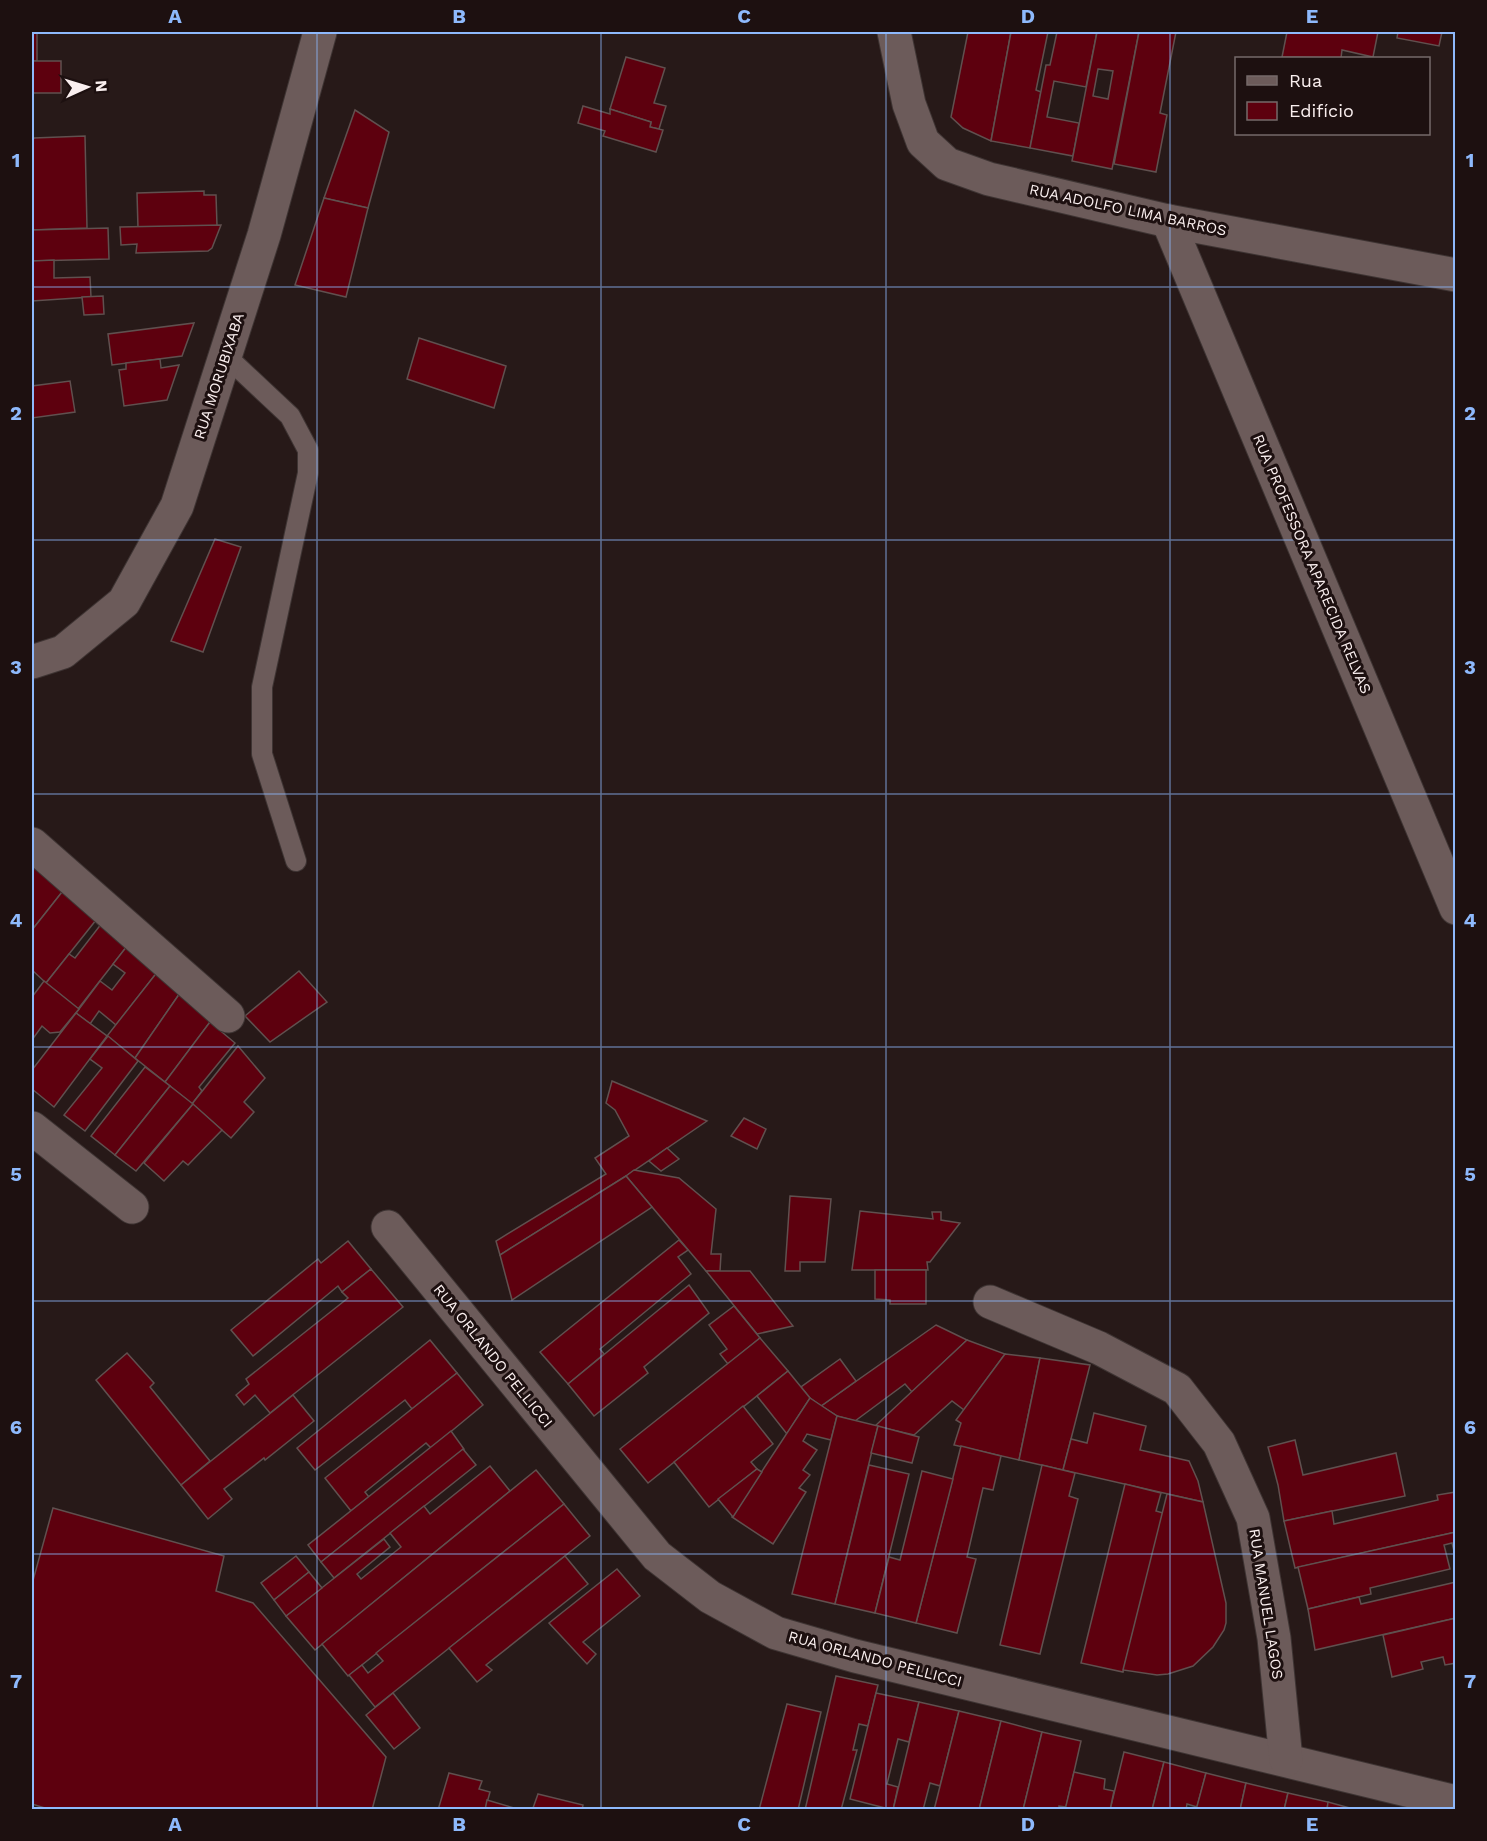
<svg xmlns="http://www.w3.org/2000/svg" width="1487" height="1841" font-family="'Work Sans',sans-serif">
<style>
.building{fill:#5d000e;stroke:#60504f;stroke-width:1.5;fill-rule:evenodd}
.lines{fill:none;stroke-linecap:round;stroke-linejoin:round}
.lane-casing{stroke:#3e3433;stroke-width:22}
.street-casing{stroke:#3e3433;stroke-width:35}
.secondary-casing{stroke:#3e3433;stroke-width:35}
.lane{stroke:#6c5b5a;stroke-width:20}
.street{stroke:#6c5b5a;stroke-width:33}
.secondary{stroke:#6c5b5a;stroke-width:33}
.grid{fill:none;stroke:#8eb9fc;stroke-width:1.5;stroke-opacity:0.55}
.labels{text-anchor:middle;dominant-baseline:central;stroke-width:6;stroke-linejoin:round;paint-order:stroke}
.street-label{font-size:15px;fill:#faefef;stroke:#1d1010}
.neatline{fill:none;stroke:#8eb9fc;stroke-width:2}
.grid-label{font-size:20px;text-anchor:middle;font-weight:bold;fill:#8eb9fc}
</style>
<rect width="100%" height="100%" fill="#271918"/>
<g class="building">
<rect x="32" y="32" width="5" height="29"/>
<path d="M968,32H1011L991,141L963,128L951,117Z"/>
<path d="M1011,32H1048L1036,90L1041,92L1030,148L991,141Z"/>
<path d="M1057,32H1097L1086,87L1054,81L1047,117L1079,123L1073,156L1030,148L1046,65H1050Z"/>
<path d="M1097,32H1139L1112,169L1072,161ZM1098,69L1113,71L1108,99L1093,96Z"/>
<path d="M1139,32H1176L1160,113L1167,115L1156,172L1114,164Z"/>
<path d="M1287,32H1378L1373,57L1342,50L1341,58L1282,57Z"/>
<path d="M1398,32H1442L1439,46L1397,38Z"/>
<path d="M626,57L665,68L654,103L666,106L659,129L650,127L651,122L610,109Z"/>
<rect x="32" y="61" width="29" height="32"/>
<path d="M583,106L610,114V109L651,122L650,127L663,130L656,152L603,136L605,131L578,123Z"/>
<path d="M355,110L389,132L368,208L324,198Z"/>
<path d="M85,136L87,228L32,230V141L34,138Z"/>
<path d="M204,191V195H216L217,226L138,228L137,193Z"/>
<path d="M324,198L368,208L346,297L295,285Z"/>
<path d="M221,225L212,248L208,251L136,253L137,244L121,245L120,227Z"/>
<path d="M108,228L109,259L32,261V230Z"/>
<path d="M54,260V278L90,277L91,297L32,301V261Z"/>
<path d="M103,296L104,314L84,315L82,297Z"/>
<path d="M194,323L182,356L112,365L108,334Z"/>
<path d="M419,338L506,366L494,408L407,379Z"/>
<path d="M160,359L161,368L179,365L167,400L124,406L119,370L126,369V363Z"/>
<path d="M70,381L75,412L32,418V386Z"/>
<path d="M215,539L241,547L203,652L171,641Z"/>
<path d="M36,864L66,887L32,930V870Z"/>
<path d="M66,887L100,915L46,983L32,970V930Z"/>
<path d="M105,919L131,941L78,1009L46,983L69,954L75,958Z"/>
<path d="M131,941L162,966L116,1025L99,1011L90,1024L76,1013L100,981L112,990L125,973L113,964Z"/>
<path d="M162,966L180,993L135,1058L107,1036Z"/>
<path d="M299,971L327,1002L270,1042L245,1016Z"/>
<path d="M44,981L79,1009L60,1032L50,1033L42,1026L32,1040V997Z"/>
<path d="M180,993L210,1022L165,1082L135,1058Z"/>
<path d="M76,1013L107,1036L54,1107L32,1089V1070Z"/>
<path d="M210,1022L235,1043L199,1087L202,1091L192,1104L165,1082Z"/>
<path d="M108,1036L138,1061L85,1131L64,1115L102,1068L90,1059Z"/>
<path d="M238,1046L265,1078L244,1102L254,1112L231,1138L192,1104Z"/>
<path d="M145,1067L170,1086L115,1155L91,1136Z"/>
<path d="M612,1081L707,1121L626,1176L500,1255L496,1241L606,1174L595,1158L629,1136L615,1110L606,1103Z"/>
<path d="M170,1086L193,1104L136,1171L115,1155Z"/>
<path d="M193,1104L222,1130L188,1165L183,1161L164,1181L144,1163Z"/>
<path d="M744,1118L766,1129L757,1149L731,1136Z"/>
<path d="M667,1148L679,1159L661,1171L649,1161Z"/>
<path d="M634,1170L679,1178L716,1209L711,1254H721L720,1271H706L626,1176Z"/>
<path d="M626,1176L652,1207L512,1300L500,1255Z"/>
<path d="M790,1196L831,1199L825,1262H800V1271H785Z"/>
<path d="M860,1211L933,1219L932,1212H941V1220L960,1223L930,1262H927L928,1270H852Z"/>
<path d="M679,1240L688,1250L678,1257L691,1274L600,1349L604,1354L568,1384L540,1352Z"/>
<path d="M348,1241L371,1269L342,1292L338,1286L253,1356L231,1330L318,1259L321,1263Z"/>
<path d="M371,1269L403,1307L270,1413L255,1395L244,1405L236,1395L249,1384L246,1379L348,1298L342,1292Z"/>
<path d="M875,1270H926V1304H890V1300L875,1299Z"/>
<path d="M706,1271H750L793,1326L757,1334Z"/>
<path d="M689,1285L709,1313L644,1367L648,1373L594,1416L568,1384Z"/>
<path d="M734,1306L760,1338L728,1364L720,1354L727,1349L709,1325Z"/>
<path d="M936,1325L967,1340L912,1392L905,1384L855,1421L837,1416L821,1406Z"/>
<path d="M760,1338L788,1371L648,1483L620,1449Z"/>
<path d="M430,1340L457,1373L412,1409L405,1400L315,1470L297,1448Z"/>
<path d="M967,1340L1005,1354L964,1410L952,1401L914,1435L875,1426Z"/>
<path d="M127,1353L154,1383L150,1387L210,1461L181,1485L96,1380Z"/>
<path d="M1005,1354L1040,1358L1019,1460L954,1445L961,1423L956,1420Z"/>
<path d="M1040,1358L1090,1365L1063,1470L1019,1460Z"/>
<path d="M840,1359L856,1381L821,1406L810,1398L801,1387Z"/>
<path d="M788,1371L810,1398L787,1434L757,1396Z"/>
<path d="M457,1373L483,1405L431,1448L426,1443L365,1492L369,1497L351,1511L325,1478Z"/>
<path d="M293,1395L314,1421L265,1460L264,1458L224,1489L232,1499L208,1519L181,1485Z"/>
<path d="M810,1398L837,1416L831,1440L807,1434L803,1441L817,1450L803,1470L810,1475L799,1488L806,1492L773,1544L732,1517Z"/>
<path d="M743,1406L773,1444L751,1462L757,1469L709,1507L674,1462Z"/>
<path d="M1094,1413L1146,1426L1140,1450L1189,1461L1198,1481L1203,1502L1063,1470L1071,1439L1087,1443Z"/>
<path d="M837,1416L878,1426L835,1604L792,1594Z"/>
<path d="M878,1426L919,1437L912,1463L871,1453Z"/>
<path d="M451,1431L464,1449L321,1562L308,1545Z"/>
<path d="M1295,1440L1303,1475L1396,1453L1405,1496L1284,1521L1278,1485L1268,1447Z"/>
<path d="M961,1446L1001,1456L993,1490L983,1488L967,1557L976,1559L957,1633L916,1623Z"/>
<path d="M463,1449L476,1465L334,1578L321,1562Z"/>
<path d="M869,1465L909,1474L875,1613L835,1604Z"/>
<path d="M1042,1465L1075,1473L1069,1496L1078,1499L1040,1654L1000,1645Z"/>
<path d="M490,1466L510,1491L315,1650L286,1616L384,1539L390,1547L357,1574L361,1579L401,1547L390,1533L424,1506L430,1514Z"/>
<path d="M757,1469L762,1472L733,1517L718,1499Z"/>
<path d="M536,1470L564,1504L348,1676L322,1644Z"/>
<path d="M922,1471L953,1479L916,1623L875,1613L889,1557L900,1560Z"/>
<path d="M1125,1484L1161,1493L1156,1511L1163,1513L1123,1672L1081,1663Z"/>
<path d="M1456,1492V1532L1295,1568L1284,1521L1332,1511L1334,1524L1438,1500L1437,1495Z"/>
<path d="M1167,1494L1203,1502L1226,1603V1623L1224,1630L1213,1647L1193,1666L1168,1674L1157,1675L1123,1670Z"/>
<path d="M564,1504L590,1536L375,1707L349,1675L362,1665L368,1673L383,1661L376,1653Z"/>
<path d="M53,1508L224,1556L216,1591L253,1603L386,1757L372,1810H51L32,1804V1584Z"/>
<path d="M1456,1532V1559L1452,1543L1444,1545L1450,1569L1370,1588L1371,1594L1308,1609L1298,1567Z"/>
<path d="M296,1556L309,1572L274,1600L261,1583Z"/>
<path d="M565,1556L588,1584L486,1665L492,1670L477,1682L449,1648Z"/>
<path d="M617,1569L640,1596L583,1642L596,1654L587,1664L549,1623Z"/>
<path d="M309,1572L322,1588L286,1616L274,1600Z"/>
<path d="M1456,1582V1618L1315,1650L1308,1609L1359,1597L1361,1604Z"/>
<path d="M1456,1618V1663L1445,1665L1443,1657L1421,1662L1423,1669L1392,1677L1383,1635Z"/>
<path d="M836,1676L878,1685L876,1693L868,1726L859,1724L853,1750H857L841,1810H805Z"/>
<path d="M393,1693L420,1728L394,1749L366,1715Z"/>
<path d="M876,1693L919,1702L909,1742L898,1739L887,1784L898,1787L893,1810L850,1799Z"/>
<path d="M919,1702L959,1711L940,1786L930,1783L923,1810H893Z"/>
<path d="M787,1704L821,1712L798,1810H759Z"/>
<path d="M959,1711L1001,1721L979,1810H934Z"/>
<path d="M1001,1721L1042,1732L1023,1810H979Z"/>
<path d="M1042,1732L1081,1741L1066,1807L1059,1806V1810H1023Z"/>
<path d="M1124,1752L1164,1762L1152,1810H1110Z"/>
<path d="M1164,1762L1206,1773L1197,1807L1187,1804L1186,1810H1152Z"/>
<path d="M1074,1772L1105,1779L1104,1789L1114,1791L1110,1810H1065Z"/>
<path d="M449,1773L482,1781L479,1789L490,1792L485,1810H438Z"/>
<path d="M1206,1773L1246,1783L1240,1810H1196Z"/>
<path d="M1246,1783L1288,1793L1284,1810H1240Z"/>
<path d="M1288,1793L1328,1802L1327,1810H1284Z"/>
<path d="M538,1794L583,1805L582,1810L533,1808Z"/>
<path d="M487,1800L521,1810H485Z"/>
<path d="M1328,1802L1357,1810H1327Z"/>
</g>
<g class="lines">
<g class="lane-casing">
<path id="lane" d="M226,356L290,416L308,450V473L262,687V754L296,861"/>
</g>
<g class="street-casing">
<g id="street">
<path d="M894,32L909,104L923,142L947,164L989,179L1168,221L1456,275"/>
<path d="M1168,221L1456,908"/>
<path d="M32,844L228,1016"/>
<path d="M32,1128L132,1207"/>
<path d="M388,1227L657,1556L710,1597L776,1633L855,1656L1456,1802"/>
<path d="M990,1302L1099,1348L1177,1389L1219,1443L1253,1518L1274,1638L1286,1760"/>
</g>
</g>
<g class="secondary-casing">
<path id="secondary" d="M32,662L63,652L124,602L177,506L264,235L320,32"/>
</g>
<use href="#lane" class="lane"/>
<use href="#street" class="street"/>
<use href="#secondary" class="secondary"/>
</g>
<path class="grid" d="M317,32V1810M601,32V1810M886,32V1810M1170,32V1810M32,287H1456M32,540H1456M32,794H1456M32,1047H1456M32,1301H1456M32,1554H1456"/>
<g class="labels">
<g class="street-label">
<text transform="translate(1128 210) rotate(12)">RUA ADOLFO LIMA BARROS</text>
<text transform="translate(219 376) rotate(-72)">RUA MORUBIXABA</text>
<text transform="translate(1312 564) rotate(67)">RUA PROFESSORA APARECIDA RELVAS</text>
<text transform="translate(493 1356) rotate(51)">RUA ORLANDO PELLICCI</text>
<text transform="translate(1266 1604) rotate(81)">RUA MANUEL LAGOS</text>
<text transform="translate(875 1659) rotate(15)">RUA ORLANDO PELLICCI</text>
</g>
</g>
<rect width="1487" height="1841" fill="none" stroke="#1d1010" stroke-width="66"/>
<rect x="1235" y="57" width="195" height="78" fill="#1d1010" stroke="#756969" stroke-width="1.5"/>
<rect x="1247" y="76" width="30" height="9" fill="#6c5b5a" stroke="#756969" stroke-width="1.5"/>
<text x="1289" y="87" font-size="18" fill="#faefef">Rua</text>
<rect x="1247" y="102" width="30" height="18" fill="#5d000e" stroke="#756969" stroke-width="1.5"/>
<text x="1289" y="117" font-size="18" fill="#faefef">Edifício</text>
<g transform="translate(87 87) rotate(86)" stroke="#1d1010" stroke-width="4.5" paint-order="stroke">
<path d="M0-4.5L10 22L0 15L-10 22Z" fill="#faefef"/>
<text y="-9" font-size="16" font-weight="bold" text-anchor="middle" fill="#faefef">N</text>
</g>
<rect x="33" y="33" width="1421" height="1775" class="neatline"/>
<g class="grid-label">
<text x="175" y="23">A</text>
<text x="459" y="23">B</text>
<text x="744" y="23">C</text>
<text x="1028" y="23">D</text>
<text x="1312" y="23">E</text>
<text x="16" y="167">1</text>
<text x="1470" y="167">1</text>
<text x="16" y="420">2</text>
<text x="1470" y="420">2</text>
<text x="16" y="674">3</text>
<text x="1470" y="674">3</text>
<text x="16" y="927">4</text>
<text x="1470" y="927">4</text>
<text x="16" y="1181">5</text>
<text x="1470" y="1181">5</text>
<text x="16" y="1434">6</text>
<text x="1470" y="1434">6</text>
<text x="16" y="1688">7</text>
<text x="1470" y="1688">7</text>
<text x="175" y="1831">A</text>
<text x="459" y="1831">B</text>
<text x="744" y="1831">C</text>
<text x="1028" y="1831">D</text>
<text x="1312" y="1831">E</text>
</g>
</svg>
